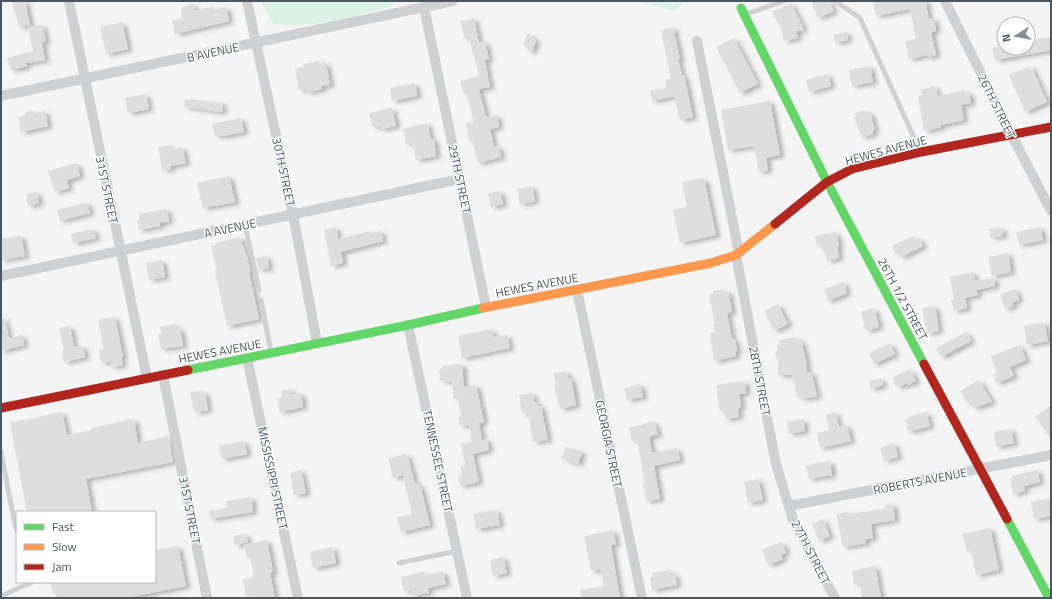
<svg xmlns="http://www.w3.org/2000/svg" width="1052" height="599" font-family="'Titillium Web',sans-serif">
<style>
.green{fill:#d9f2e3}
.building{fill:#ddddde;filter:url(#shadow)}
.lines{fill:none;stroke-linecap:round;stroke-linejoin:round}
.lane{stroke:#ced0d2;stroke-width:5}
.street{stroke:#ced0d2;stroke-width:10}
.fast{stroke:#63d668;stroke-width:9}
.slow{stroke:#ff974d;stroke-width:9}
.jam{stroke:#b3261e;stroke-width:9}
.labels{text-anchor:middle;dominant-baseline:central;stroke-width:3;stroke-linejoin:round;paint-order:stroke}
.street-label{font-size:12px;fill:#4a5661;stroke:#fff}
</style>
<defs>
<filter id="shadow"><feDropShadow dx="4.5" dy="2.5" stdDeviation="2" flood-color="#0004"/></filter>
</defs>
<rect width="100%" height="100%" fill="#f4f4f4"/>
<g class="green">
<path d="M261,1H394L392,6L335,21L298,26L274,24L267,13Z"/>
<path d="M639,1H685L674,11Z"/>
</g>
<g class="building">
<path d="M12,1H25L30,25L19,27Z"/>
<path d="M816,1H829L834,11L818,18L812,3Z"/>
<path d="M873,1H927V5H926L929,19L934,18L936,31L931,32L936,55L928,57L927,55L909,59L905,41L916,39L910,9L876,16Z"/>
<path d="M791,3L804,30L796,31L798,38L784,41L780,23L778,24L772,12Z"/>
<path d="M193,4L195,11L213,7L214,10L226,7L229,21L175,34L172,21L182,18L181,8Z"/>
<path d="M474,18L479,43L485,41L489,59L485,60L490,87L479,89L486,117L497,115L499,127L490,129L494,147L499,146L501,157L478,163L472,140L469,141L466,123L474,122L466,92H463L460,81L479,76L469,38L465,39L460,21Z"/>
<path d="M122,22L128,49L106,54L100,27Z"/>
<path d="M42,25L46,41L42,42L45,60L26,63L27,66L11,70L7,58L33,51L28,27Z"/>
<path d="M673,27L680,59H678L682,75H684L693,117L680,120L674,96L652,101L650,91L667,88L665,80L671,79L661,30Z"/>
<path d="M847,32L848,40L835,43L833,35Z"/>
<path d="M528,33L536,41L531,53L523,43Z"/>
<path d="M1051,37V50L995,60L992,48L1004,46V48H1028V41Z"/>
<path d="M734,38L758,84L740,93L716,47Z"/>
<path d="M319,61L320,64L326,63L330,85L322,86V89L308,92L307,89L299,90L295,68L304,67L303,64Z"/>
<path d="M870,66L873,82L852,86L849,70Z"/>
<path d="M1031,66L1047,102L1025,112L1009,75Z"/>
<path d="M828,74L831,86L809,92L806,80Z"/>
<path d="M415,83L417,96L392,101L390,88Z"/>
<path d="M935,86L938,96L964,90L965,93L969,92L971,103L961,105L964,120L941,125V127L924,131L918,96L922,95L921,90Z"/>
<path d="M146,94L149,109L128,113L125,98Z"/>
<path d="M185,99L223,103L222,112L184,107Z"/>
<path d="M770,101L780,155L766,158L768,170L759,172L754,146L728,150L721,110Z"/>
<path d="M392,108L396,126L381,129L380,126L373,127L369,113Z"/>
<path d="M865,110V113L870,112L875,130L872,131L873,134L862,137L861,134H860L854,117L856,116L855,113Z"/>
<path d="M34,111V113L45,111L48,126L21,132L18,117L25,116L24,113Z"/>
<path d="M241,118L244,132L222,136L221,135L215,136L212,124Z"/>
<path d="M427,123L431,140L434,139L436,156L416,160L412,143L406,144L403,129Z"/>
<path d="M170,145L171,150L182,147L186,163L170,166L171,169L162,170L158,147Z"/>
<path d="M73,164H77L80,176L67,180L69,188L55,192L48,171Z"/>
<path d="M229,176L235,202L203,208L197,183Z"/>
<path d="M704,178L716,235L680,243L673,210L687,207L682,182Z"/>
<path d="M532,186L535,201L520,204L517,189Z"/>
<path d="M500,191L503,204L491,207L488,193Z"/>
<path d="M37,192L39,203L28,206L26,194Z"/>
<path d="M87,202L90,213L60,221L57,210Z"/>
<path d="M167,209L169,221L160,223V226L139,230L137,220L140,219L139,214Z"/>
<path d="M336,227L338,239L371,231V233L381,231L383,241L341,252L343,263L331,266L324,230Z"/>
<path d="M1040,227L1043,240L1019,245L1016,232Z"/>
<path d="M1002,228L1003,236L990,237L989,229Z"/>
<path d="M93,229L96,238L73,243L71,234Z"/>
<path d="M836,232L839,246H837L839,258L827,261L824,248H821L820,244L817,245L815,236Z"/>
<path d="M21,236L25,256L1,260V239Z"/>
<path d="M913,236L915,240L919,238L923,246L901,257L899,253L896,254L892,246Z"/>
<path d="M240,237L248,260L251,272H249L259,319L227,326L215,271H217L211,246L216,245L215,243Z"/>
<path d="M1008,253L1011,272L992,276L988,257Z"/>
<path d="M267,256L269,268L259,270L256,258Z"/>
<path d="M162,260L165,277L149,280L146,263Z"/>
<path d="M973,272L975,281L994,278L995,286L976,290L978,295L965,298L967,308L954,311L951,300L954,299L950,277Z"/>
<path d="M844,282L847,293L828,301L824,289Z"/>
<path d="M723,289L724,292L728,291L732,312L727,313L732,339H735L737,351L735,352L736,356L714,361L710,333L715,332L713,324H715L709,295L713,294V291Z"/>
<path d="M1015,289L1019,300L1012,302L1013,306L1005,309L1000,294Z"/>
<path d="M778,304L788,324L774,331L764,311Z"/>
<path d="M935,306L939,331L927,333L922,308Z"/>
<path d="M874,308L879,327L866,331L861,312Z"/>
<path d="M115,317L123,357H121L123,365L111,367L110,361L101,363L99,350L104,349L98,320Z"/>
<path d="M1,318H4L9,338L22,335L24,345L1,351Z"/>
<path d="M1044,322L1048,341L1027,345L1024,326Z"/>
<path d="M175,324L176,329L180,328L183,346L161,349L158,334L161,333L160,327Z"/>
<path d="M70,326L74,347L83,346L85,357L64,362L62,350L64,349L59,328Z"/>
<path d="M492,329L494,337L507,335L510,348L462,358L458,336Z"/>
<path d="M966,332L971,341L941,357L936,348Z"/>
<path d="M796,337L797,341L801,340L806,361L807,373L811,372L817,396L803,399L802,396L797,397L792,375H778V362L775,351H778L777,345L780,344L779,340Z"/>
<path d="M890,343L895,354L874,364L869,353Z"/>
<path d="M1020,345L1026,360L1010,367L1014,376L996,383L993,374L997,373L991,356Z"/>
<path d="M462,364L464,387L476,385L484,422L479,423L482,440L487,439L489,450L473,454L479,482L460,486L458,475L462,474L460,466L465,465L461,444L472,442L469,425L460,426L458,417L461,416L458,399H454L451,381L444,382V380H440L439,369L443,368V366Z"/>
<path d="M910,369L916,381L908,385L907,383L899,387L898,385L896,387L892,378Z"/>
<path d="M566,371L568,378H571L576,405L560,409L554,385L556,384L553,374Z"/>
<path d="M881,378L883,385L871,389L869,381Z"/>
<path d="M979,380L992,402L973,408L971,401L967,403L960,391Z"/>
<path d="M745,381L746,393L739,394L741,404L740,408H738L739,417L725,419L724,410L720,411L716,385Z"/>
<path d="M640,384L643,397L627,400L624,388Z"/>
<path d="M291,389L292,395L301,393L303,407L280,412L277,398L282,397L281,391Z"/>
<path d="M201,391V393L205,392L208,410L194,412L190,392Z"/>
<path d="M533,393L534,402H537L538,407L541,406L548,440L533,442L528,412L522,413L519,395Z"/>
<path d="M1051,405V438L1035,417Z"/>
<path d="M62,412L67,435L92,430L91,428L134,419L138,443L169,436L173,462L86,479L92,512H27L10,423Z"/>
<path d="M835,412L839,427L847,425L851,441L820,448L817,433L830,430L825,415Z"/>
<path d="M926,412L930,426L912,431V430L908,431L905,420L909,418L908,417Z"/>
<path d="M803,419L805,431L789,434L787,422Z"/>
<path d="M654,421L658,434L649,437L652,453L677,448L680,460L654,466L660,499L646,501L643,482H645L637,440L632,441L629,428Z"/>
<path d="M1011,429L1014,443L996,447L994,432Z"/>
<path d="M244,441L247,454L222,459L219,446Z"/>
<path d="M894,443L898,457L884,461L880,448Z"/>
<path d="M566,447L582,452L578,464L561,458Z"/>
<path d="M407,454L415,484L418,483L420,488H421L430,525L401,532L397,517L412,514L403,475L393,478L388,458Z"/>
<path d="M830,461L832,475L809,479L806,465Z"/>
<path d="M301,470L306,493L294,495L290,473Z"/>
<path d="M1037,470L1040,482L1024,486L1025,491L1013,494L1010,479L1012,478V476Z"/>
<path d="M758,479L763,500L748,503L744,482Z"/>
<path d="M251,497L253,512L210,519L209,511L227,508L226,501Z"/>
<path d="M1051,498V516L1034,519L1031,502Z"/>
<path d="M893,504L895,520L871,524L873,538L865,539L866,543L843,547L836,514L847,512L848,514L885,509L884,505Z"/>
<path d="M497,510L500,525L476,529L473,514Z"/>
<path d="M823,519L830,536L819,541L812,524Z"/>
<path d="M990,528L999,570L976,575L971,551L967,552L962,534Z"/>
<path d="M613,530L616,544L611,545L620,598H582L580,590L604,586L600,569L591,571L584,536Z"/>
<path d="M246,534L248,542L235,545L233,536Z"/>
<path d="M267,540L273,572L270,573L275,598H250L249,596L246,597L243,579L254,577L250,556L247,557L244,545Z"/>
<path d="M782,542L786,553L781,555L783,559L768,565L762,549Z"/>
<path d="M178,546L186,586L126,598H57L55,592H53L49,582H155V550Z"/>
<path d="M333,547L336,563L313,568L310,552Z"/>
<path d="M503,557L507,573L493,576L490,560Z"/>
<path d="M875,566L881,598H862L860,583L854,584L852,571Z"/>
<path d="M670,570L671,575L675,574L677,585L652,590L650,577L653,576L652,573Z"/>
<path d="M443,571L446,584L428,588L429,593L412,596L411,590L404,592L401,577L424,572L425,575Z"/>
</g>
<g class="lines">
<g class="lane">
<path d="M835,1L860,18L920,151"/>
<path d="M746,14L785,1"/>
<path d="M245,225L259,290"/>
<path d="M261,300L271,352"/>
<path d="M1,452L14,520L17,531"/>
<path d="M399,563L457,551"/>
<path d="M1,596L32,582"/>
</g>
<g class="street">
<path d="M69,1L147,378"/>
<path d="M247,1L293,214L317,343"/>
<path d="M945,1L1011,134L1051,211"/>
<path d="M424,7L486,307"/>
<path d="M697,41L739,253"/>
<path d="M1,96L453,1"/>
<path d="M736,255L776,464L793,520L835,598"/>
<path d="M1,276L460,179"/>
<path d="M577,290L642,598"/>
<path d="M408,325L467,598"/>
<path d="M247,358L298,598"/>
<path d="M163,375L207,598"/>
<path d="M789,506L1051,455"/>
</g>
<g class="fast">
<path d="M741,8L827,182L924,364"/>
<path d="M188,370L408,325L483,308"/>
<path d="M1007,519L1049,598"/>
</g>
<path class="slow" d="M483,308L711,263L736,255L775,224"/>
<g class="jam">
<path d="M775,224L827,182L852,169L921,152L1051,127"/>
<path d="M924,364L1007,519"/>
<path d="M1,408L188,370"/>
</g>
</g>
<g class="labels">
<g class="street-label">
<text transform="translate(213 52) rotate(-12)">B AVENUE</text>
<text transform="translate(997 106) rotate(64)">26TH STREET</text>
<text transform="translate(886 150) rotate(-15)">HEWES AVENUE</text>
<text transform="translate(284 172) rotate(78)">30TH STREET</text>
<text transform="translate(460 179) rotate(78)">29TH STREET</text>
<text transform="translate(107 190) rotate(78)">31ST STREET</text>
<text transform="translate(230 228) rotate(-12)">A AVENUE</text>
<text transform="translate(537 285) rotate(-11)">HEWES AVENUE</text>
<text transform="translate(903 299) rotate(62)">26TH 1/2 STREET</text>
<text transform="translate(220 351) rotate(-11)">HEWES AVENUE</text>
<text transform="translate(760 381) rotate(79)">28TH STREET</text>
<text transform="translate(609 444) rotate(78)">GEORGIA STREET</text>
<text transform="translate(438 461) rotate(78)">TENNESSEE STREET</text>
<text transform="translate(273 478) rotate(78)">MISSISSIPPI STREET</text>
<text transform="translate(920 481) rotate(-11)">ROBERTS AVENUE</text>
<text transform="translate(190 510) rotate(79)">31ST STREET</text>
<text transform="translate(811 552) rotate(63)">27TH STREET</text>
</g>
</g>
<rect width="1052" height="599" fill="none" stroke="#4a5661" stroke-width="4"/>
<rect x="16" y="511" width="140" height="72" fill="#ffffff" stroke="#b7bbc0"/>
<rect x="24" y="524" width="20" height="6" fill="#63d668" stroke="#b7bbc0"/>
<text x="52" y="531" font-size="12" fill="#4a5661">Fast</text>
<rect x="24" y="544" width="20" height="6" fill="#ff974d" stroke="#b7bbc0"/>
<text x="52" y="551" font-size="12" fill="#4a5661">Slow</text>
<rect x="24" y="564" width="20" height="6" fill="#b3261e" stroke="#b7bbc0"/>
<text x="52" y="571" font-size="12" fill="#4a5661">Jam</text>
<g transform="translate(1016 36) rotate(259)"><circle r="19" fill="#ffffff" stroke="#b7bbc0"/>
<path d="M0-3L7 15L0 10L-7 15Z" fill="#868d94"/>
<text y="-6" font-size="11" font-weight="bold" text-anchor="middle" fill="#4a5661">N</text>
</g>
</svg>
